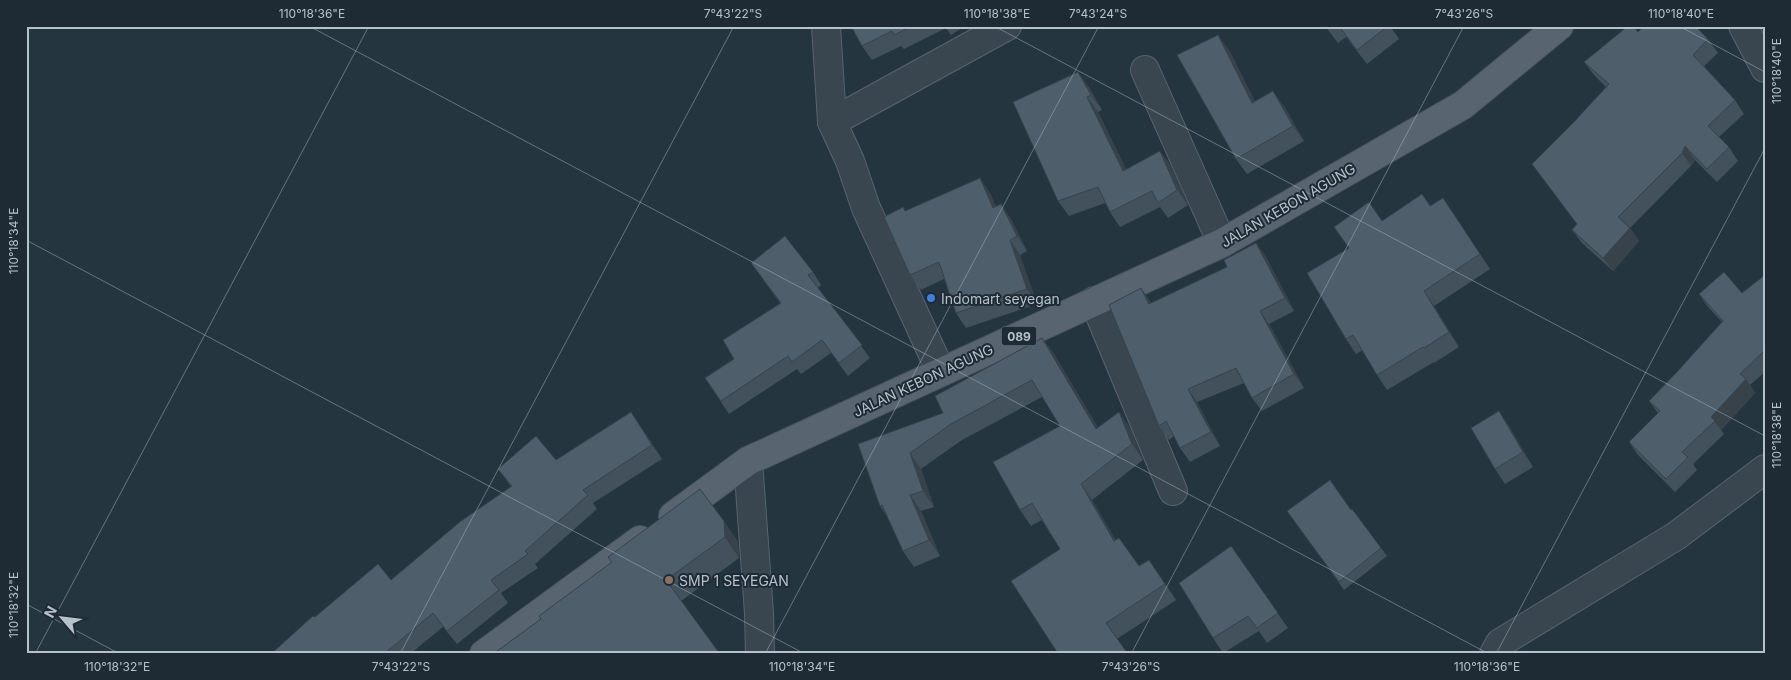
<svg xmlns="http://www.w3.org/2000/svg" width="1791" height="680" font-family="Inter,sans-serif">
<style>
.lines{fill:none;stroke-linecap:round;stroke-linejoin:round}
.minor-casing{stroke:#57646e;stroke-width:30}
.primary-casing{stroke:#46525c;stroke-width:30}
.minor{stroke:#394650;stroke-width:28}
.primary{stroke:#586570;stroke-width:28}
.wall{fill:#43515c}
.shaded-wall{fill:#37424b}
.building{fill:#4e5e6b;stroke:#37424b}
.ticks{fill:none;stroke:#b6c1cb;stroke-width:1;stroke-opacity:0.45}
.shop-dot{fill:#3f7fe0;stroke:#1e2b35;stroke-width:2}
.education-dot{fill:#8d6e63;stroke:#1e2b35;stroke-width:2}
.labels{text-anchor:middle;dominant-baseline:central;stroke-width:4;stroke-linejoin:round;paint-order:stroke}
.shield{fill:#1e2b35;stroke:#88949e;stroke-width:1}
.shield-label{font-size:12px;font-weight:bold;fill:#b6c1cb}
.street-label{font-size:14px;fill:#b6c1cb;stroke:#1e2b35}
.poi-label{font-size:14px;fill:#b6c1cb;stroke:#1e2b35;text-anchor:start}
.neatline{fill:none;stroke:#b6c1cb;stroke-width:2}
.ticks-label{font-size:12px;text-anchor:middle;fill:#b6c1cb}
</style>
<rect width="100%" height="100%" fill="#253540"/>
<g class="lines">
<g class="minor-casing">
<g id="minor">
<path d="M826,26L832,122L850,161L866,208L941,372"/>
<path d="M1743,26L1765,68"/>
<path d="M1145,70L1222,243"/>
<path d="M832,122L1007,26"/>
<path d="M1094,301L1173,491"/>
<path d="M748,461L759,613L760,654"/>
<path d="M1494,654L1500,643L1676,536L1765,469"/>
</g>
</g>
<g class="primary-casing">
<g id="primary">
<path d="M673,516L748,461L1222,243L1463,105L1559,26"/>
<path d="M484,654L640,540"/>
</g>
</g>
<use href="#minor" class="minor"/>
<use href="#primary" class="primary"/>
</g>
<g class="wall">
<path d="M851,26H965L951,35L946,28L904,49L901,46L872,60L862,46Z"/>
<path d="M1325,26H1390L1399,39L1367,64L1346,37L1338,43Z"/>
<path d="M1638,32L1708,39L1718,53L1704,66L1735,100L1744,114L1719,137L1729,147L1738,161L1717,182L1695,160L1691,166L1630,228L1639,241L1613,271L1582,243L1572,230L1577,224L1532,164L1574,122L1606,87L1594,75L1584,62Z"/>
<path d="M1229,50L1255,102L1284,106L1304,141L1247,174L1236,159Z"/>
<path d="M1089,87L1102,110L1098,112L1126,169L1171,166L1188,205L1168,218L1160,207L1120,227L1110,212L1105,203L1069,216L1058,201Z"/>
<path d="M990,193L996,207L1011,219L1027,251L1020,255L1037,304L966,328L956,313L944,279L921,290L910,275L903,207L905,211Z"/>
<path d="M1422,194L1431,206L1443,198L1490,269L1434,306L1459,347L1434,363V362L1387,390L1377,375L1363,350L1356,354L1346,339L1349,248L1382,221Z"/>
<path d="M1256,243L1266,257L1294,311L1269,324L1304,388L1262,411L1252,398L1244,383L1197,402L1220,446L1190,462L1180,448L1174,436L1169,440L1159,426L1141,288L1151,303L1227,267Z"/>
<path d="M751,263L813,272L821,285L818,288L870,358L848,376L831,353L801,374L797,369L729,414L705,378L734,359L780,303Z"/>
<path d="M1765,275V372L1750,385L1755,393L1721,430L1724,434L1693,464L1697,470L1675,492L1638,455L1629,442L1658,413L1649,401L1677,372L1722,322L1708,307L1699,294L1742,293Z"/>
<path d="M1042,338L1054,354L1098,428H1130L1143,460L1092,500L1116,541L1139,566L1160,576L1176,600L1117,639L1057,652L1060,549L1042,520L1031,526L1020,510L1060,426L1042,397L962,440L921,469L934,507L921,511L940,556L914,567L903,551L888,518L880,506L858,444L943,413Z"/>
<path d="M631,412L662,459L593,503L597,509L535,564L538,568L501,593L508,603L457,644L443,627L410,654H271L315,617L391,580L511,487L498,469L556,460Z"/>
<path d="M1509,426L1533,467L1505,484L1495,469Z"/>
<path d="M700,489L738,542L739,558L681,601L541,619L612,562Z"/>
<path d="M1352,509L1387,556L1344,590L1287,511L1351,510Z"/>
<path d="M1231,546L1288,628L1267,643L1259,631L1223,653L1213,638Z"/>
</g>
<g class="shaded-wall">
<path d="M1218,35L1229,50L1263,118L1252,103Z"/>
<path d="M1078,72L1089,87L1102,110L1091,95Z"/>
<path d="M1273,91L1284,106L1304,141L1293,126Z"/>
<path d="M1087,97L1098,112L1134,186L1123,171Z"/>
<path d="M1685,146L1695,160L1691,166L1682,153Z"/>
<path d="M1160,151L1171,166L1188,205L1177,190Z"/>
<path d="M980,178L990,193L1003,223L993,208Z"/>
<path d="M1001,204L1011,219L1027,251L1017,236Z"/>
<path d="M1630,228L1639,241L1613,271L1603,258Z"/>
<path d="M1010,240L1020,255L1037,304L1027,289Z"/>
<path d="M1256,243L1266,257L1294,311L1285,298Z"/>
<path d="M1141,288L1150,301L1158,318L1149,304Z"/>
<path d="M1424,291L1434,306L1459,347L1449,332Z"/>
<path d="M1260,311L1269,324L1304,388L1294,374Z"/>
<path d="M1042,338L1054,354L1108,445L1096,429Z"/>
<path d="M1746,379L1755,393L1721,430L1711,417Z"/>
<path d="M1188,389L1197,402L1220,446L1211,432Z"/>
<path d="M1499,411L1509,426L1533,467L1523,452Z"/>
<path d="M631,412L640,425L662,459L652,445Z"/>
<path d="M1119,412L1130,428L1143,460L1132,444Z"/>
<path d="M910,453L921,469L934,507L923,491Z"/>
<path d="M1081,484L1092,500L1126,557L1114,541Z"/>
<path d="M910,495L921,511L940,556L929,540Z"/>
<path d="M724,521L738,542L739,558L725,537Z"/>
</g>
<g class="building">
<path d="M851,26H912L894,35L892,31L862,46Z"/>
<path d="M1326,26H1332L1328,29Z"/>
<path d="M1339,26H1388L1357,50Z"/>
<path d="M1628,26H1633L1638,32L1644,26H1695L1708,39L1693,55L1735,100L1708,126L1729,147L1707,169L1685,146L1682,153L1618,217L1630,228L1603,258L1572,230L1577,224L1532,164L1574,122L1609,84L1584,62Z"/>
<path d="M1218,35L1252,103L1273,91L1293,126L1236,159L1177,55Z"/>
<path d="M1078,72L1091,95L1087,97L1123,171L1160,151L1177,190L1158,203L1152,191L1110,212L1098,187L1058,201L1013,102Z"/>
<path d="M980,178L993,208L1001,204L1017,236L1010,240L1027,289L956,313L939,262L910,275L884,217L903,207L905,211Z"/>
<path d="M1422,194L1430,206L1443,198L1480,254L1424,291L1449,332L1424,348L1423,347L1377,375L1353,335L1346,339L1307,273L1349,248L1334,227L1369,202L1382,221Z"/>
<path d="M785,236L813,272L808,275L862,345L839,363L822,340L792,362L788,356L721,401L705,378L734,359L723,340L781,303L751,263Z"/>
<path d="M1256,243L1285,298L1260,311L1294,374L1252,398L1236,368L1188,389L1211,432L1180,448L1166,421L1159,426L1109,305L1141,288L1149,304L1227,267L1224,260Z"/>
<path d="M1724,272L1742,293L1765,275V350L1740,374L1746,379L1711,417L1715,421L1682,452L1688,457L1666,479L1629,442L1660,411L1649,401L1677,372L1723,321L1699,294Z"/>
<path d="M1042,338L1096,429L1119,412L1132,444L1081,484L1114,541L1119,538L1139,566L1149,560L1165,584L1106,623L1128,654H1055L1057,652L1011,581L1060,549L1032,503L1020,510L993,462L1060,426L1032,380L951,424L910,453L923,491L910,495L929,540L903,551L882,505L880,506L858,444L943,413L935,396Z"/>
<path d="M1499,411L1523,452L1495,469L1471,428Z"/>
<path d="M631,412L652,445L583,490L588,495L525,551L528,554L491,580L499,590L447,631L433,613L384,654H271L313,616L315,617L378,564L391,580L461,521L512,486L498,469L536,436L556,460Z"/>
<path d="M1330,480L1351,510L1352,509L1381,548L1339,582L1287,511Z"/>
<path d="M700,489L724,521L725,537L666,580L720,654H493L541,619L539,616L612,562L608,557Z"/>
<path d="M1231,546L1278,613L1257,628L1248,616L1213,638L1179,583Z"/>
</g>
<path class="ticks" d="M309,26L1489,654M994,26L1765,436M1679,26L1765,72M26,240L805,654M26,604L120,654M35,654L369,26M400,654L734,26M765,654L1099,26M1131,654L1464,26M1496,654L1765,148"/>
<circle class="shop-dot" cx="931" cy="298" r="5"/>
<circle class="education-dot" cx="669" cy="580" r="5"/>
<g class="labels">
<rect class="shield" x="1001.5" y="326.5" width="35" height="19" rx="4"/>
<g class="shield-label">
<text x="1019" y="336">089</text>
</g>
<g class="street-label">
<text transform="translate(1288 205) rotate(-30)">JALAN KEBON AGUNG</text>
<text transform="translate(923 380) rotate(-25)">JALAN KEBON AGUNG</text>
</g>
<g class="poi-label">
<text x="941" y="298">Indomart seyegan</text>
<text x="679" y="580">SMP 1 SEYEGAN</text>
</g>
</g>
<rect width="1791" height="680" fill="none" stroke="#1e2b35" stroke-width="55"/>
<g transform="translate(62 618) rotate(298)" stroke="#1e2b35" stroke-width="4" paint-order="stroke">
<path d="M0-4L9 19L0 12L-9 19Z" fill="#b6c1cb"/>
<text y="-8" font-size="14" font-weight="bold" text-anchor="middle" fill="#b6c1cb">N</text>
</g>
<rect x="28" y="28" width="1736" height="624" class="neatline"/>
<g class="ticks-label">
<text x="312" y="18">110°18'36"E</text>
<text x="733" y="18">7°43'22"S</text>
<text x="997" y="18">110°18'38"E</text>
<text x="1098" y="18">7°43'24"S</text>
<text x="1464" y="18">7°43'26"S</text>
<text x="1681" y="18">110°18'40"E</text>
<text transform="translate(1777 71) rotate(-90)" y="4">110°18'40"E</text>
<text transform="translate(14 241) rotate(-90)" y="4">110°18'34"E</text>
<text transform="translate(1777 435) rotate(-90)" y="4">110°18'38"E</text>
<text transform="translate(14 605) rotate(-90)" y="4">110°18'32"E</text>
<text x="117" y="671">110°18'32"E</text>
<text x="401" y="671">7°43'22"S</text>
<text x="802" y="671">110°18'34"E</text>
<text x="1131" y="671">7°43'26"S</text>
<text x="1487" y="671">110°18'36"E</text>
</g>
</svg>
